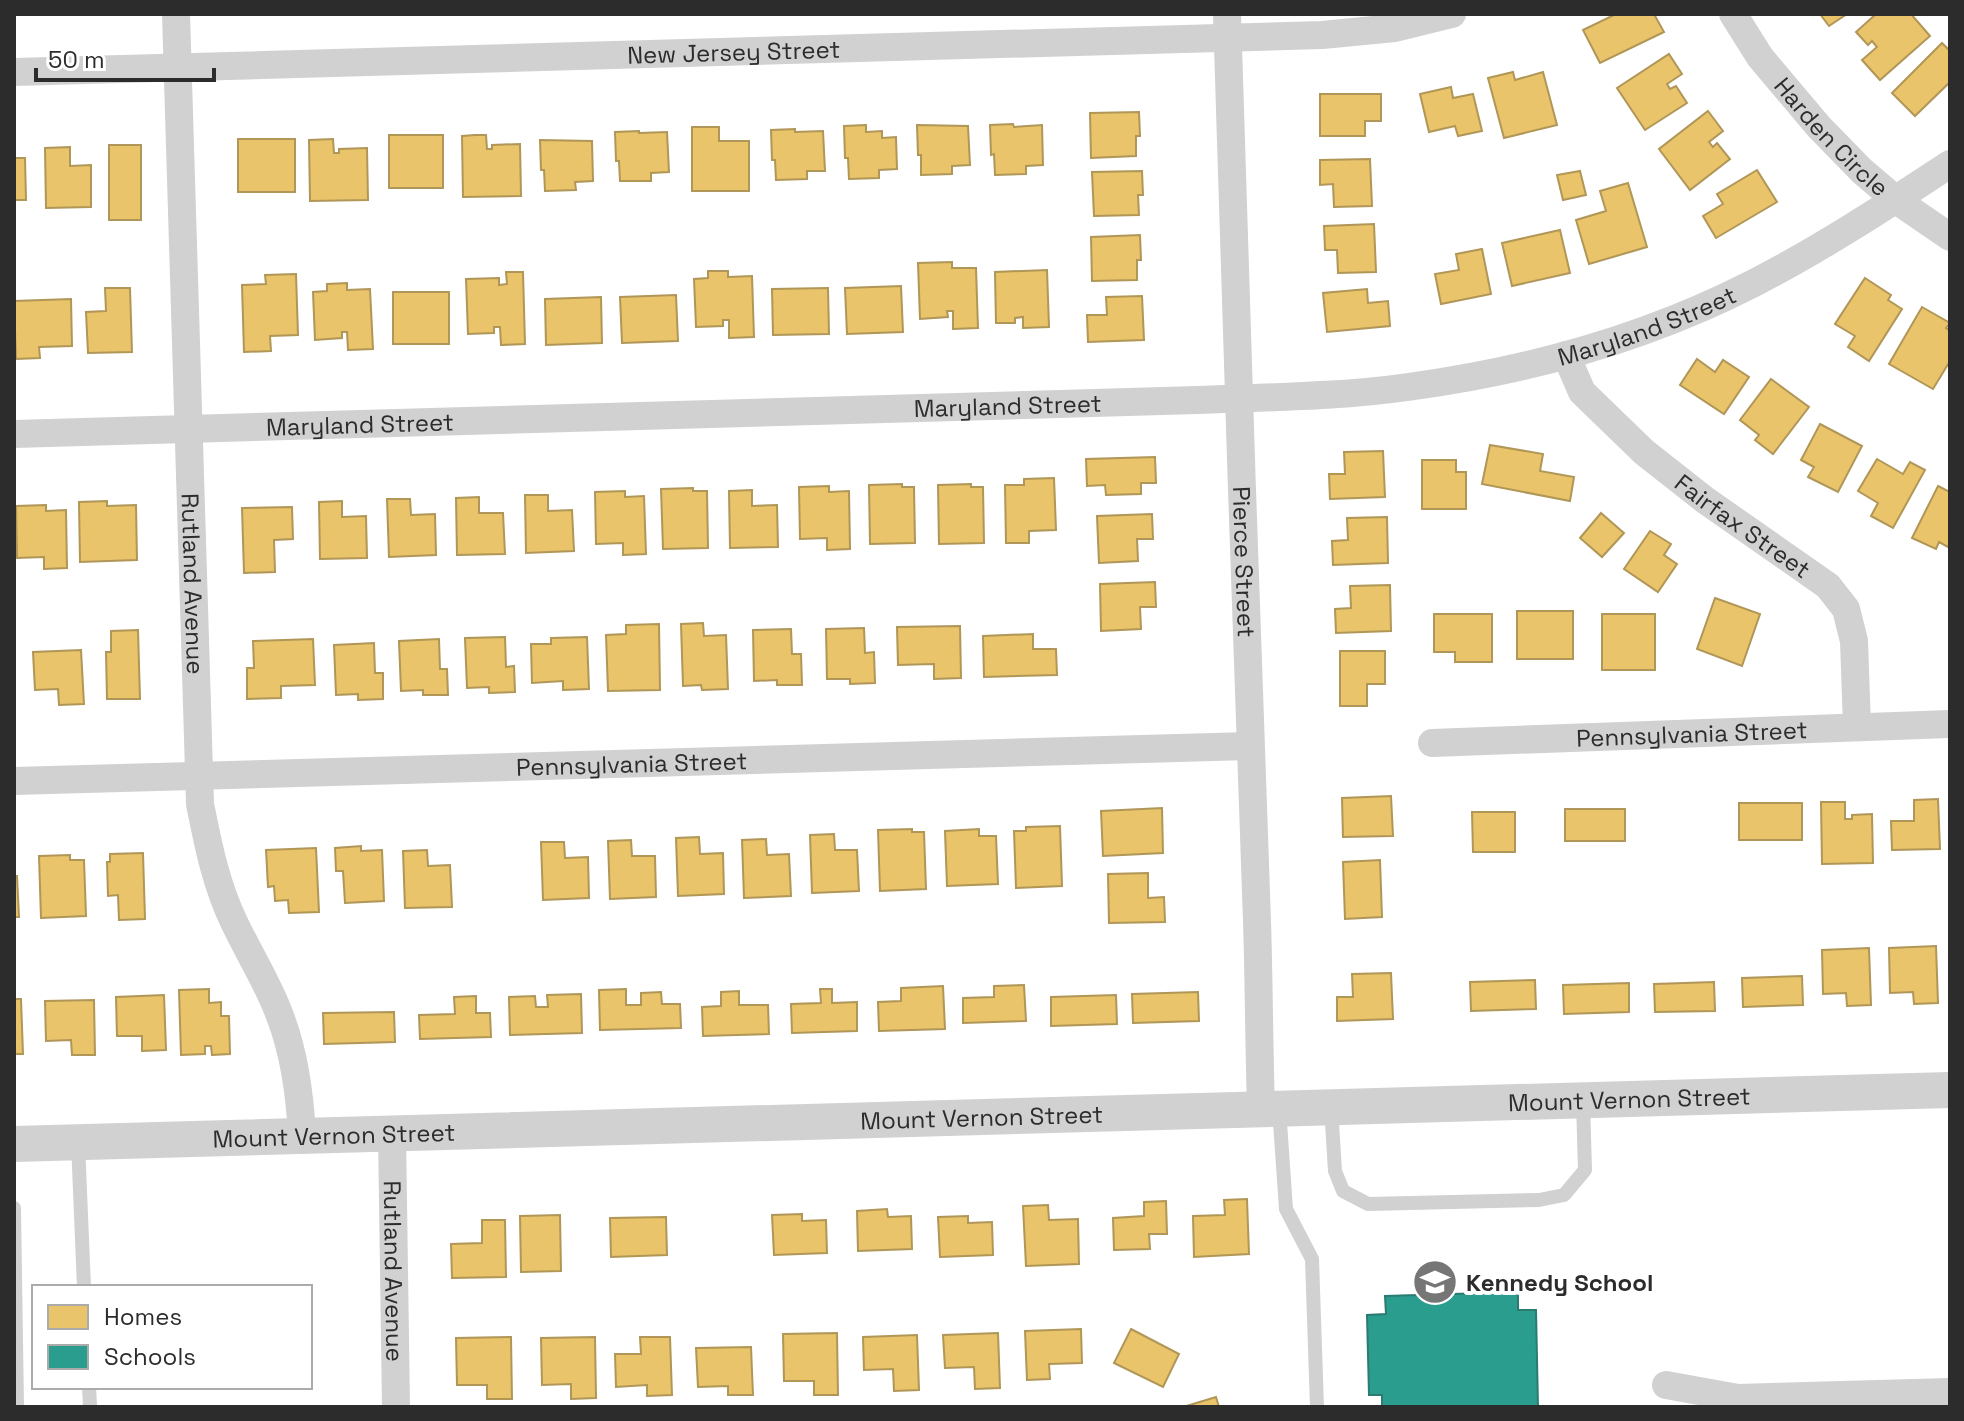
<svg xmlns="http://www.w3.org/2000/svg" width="1964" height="1421" font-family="'Space Grotesk',sans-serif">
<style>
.homes{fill:#e9c46a;stroke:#b09657;stroke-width:2}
.schools{fill:#2a9d8f;stroke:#2b7b71;stroke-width:2}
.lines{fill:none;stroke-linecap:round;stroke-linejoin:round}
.service{stroke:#d1d1d1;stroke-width:14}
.minor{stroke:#d1d1d1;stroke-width:28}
.tertiary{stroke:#d1d1d1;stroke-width:36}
.labels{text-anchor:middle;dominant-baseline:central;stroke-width:8;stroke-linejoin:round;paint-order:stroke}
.street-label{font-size:24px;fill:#2c2c2c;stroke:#fff}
.poi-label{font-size:24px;font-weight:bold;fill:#2c2c2c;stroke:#fff;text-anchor:start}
</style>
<rect width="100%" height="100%" fill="#fff"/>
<g class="homes">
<path d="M1616,14H1654L1664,32L1600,63L1583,30Z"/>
<path d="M1820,14H1847L1829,26Z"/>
<path d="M1876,14H1911L1930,36L1880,80L1862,60L1877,47L1872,41L1868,45L1856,32Z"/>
<path d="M1942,43L1950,51V82L1915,116L1892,93Z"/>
<path d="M1669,54L1682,74L1667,84L1670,89L1676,86L1687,103L1645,130L1617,88Z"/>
<path d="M1513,72L1515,80L1543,72L1557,125L1504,138L1488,78Z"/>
<path d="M1451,87L1453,98L1473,94L1482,131L1458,136L1455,126L1429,132L1420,94Z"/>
<path d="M1320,94H1381V121H1365V136H1320Z"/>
<path d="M1708,111L1723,131L1709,142L1713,147L1717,143L1730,159L1690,190L1659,149Z"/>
<path d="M1139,112L1140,136H1136V156L1091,158L1090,113Z"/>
<path d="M1013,124L1014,127L1042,125L1043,165L1026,166V174L995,175L994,154L991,155L990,125Z"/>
<path d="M866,125V132L882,131V138L896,137L897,169L879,170V178L849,179L848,158H845L844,126Z"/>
<path d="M917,125L968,126L970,165L952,166V174L921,175V155H918Z"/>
<path d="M692,127H719V141H749V191H692Z"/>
<path d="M795,129V132L823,131L825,171H807V179L776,180L775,160H772L771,130Z"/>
<path d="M639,131V133L667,132L669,172L651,173V181H620L619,161H616L615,132Z"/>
<rect x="389" y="135" width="54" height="53"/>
<path d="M475,135H486L487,149H492V145L520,144L521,196L463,197L462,136Z"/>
<rect x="238" y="139" width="57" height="53"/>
<path d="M333,139L334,153H339V149L367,148L368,200L310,201L309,140Z"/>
<path d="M540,140L592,141L593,181L575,182L576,190L545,191L544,170H541Z"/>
<rect x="109" y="145" width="32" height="75"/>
<path d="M70,147V166L91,165V207L46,208L45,148Z"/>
<path d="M14,158H25L26,200H14Z"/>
<path d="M1370,159L1372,206L1334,207L1333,184L1320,185V160Z"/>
<path d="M1757,170L1777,202L1716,238L1703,216L1723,204L1717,194Z"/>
<path d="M1142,171L1143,195H1138L1139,215L1094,216L1092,172Z"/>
<path d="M1580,171L1586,195L1563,200L1557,175Z"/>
<path d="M1628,183L1647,247L1589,264L1576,220L1606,211L1600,191Z"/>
<path d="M1374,224L1376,272L1338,273L1337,250H1325L1324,226Z"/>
<path d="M1560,230L1570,273L1512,286L1502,243Z"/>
<path d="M1140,235L1141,260H1137V280L1092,281L1091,237Z"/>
<path d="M1482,249L1491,294L1441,304L1435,274L1459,270L1456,254Z"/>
<path d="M952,262V268H976L978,328L953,329V311H947L948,317L920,319L918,263Z"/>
<path d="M1047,270L1049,327L1023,328V317L1015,318V323H996L995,272Z"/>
<path d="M708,271H728V277L752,276L754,337L729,338V320H723V326L696,327L694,279L708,278Z"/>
<path d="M506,272H523L525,344L501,345L500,327H494V333L468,334L466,279L499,278V285L507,284Z"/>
<path d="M296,274L298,335L270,336L271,351L244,352L242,285L266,284L265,275Z"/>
<path d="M1865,278L1891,295L1888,300L1902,309L1869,361L1848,347L1855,336L1835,324Z"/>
<path d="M347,283V290L370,289L373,349L348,350L347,332H342V338L315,340L313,292L327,291V284Z"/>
<path d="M901,286L903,332L847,334L845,288Z"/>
<path d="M105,288H130L132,352L88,353L86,312L106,311Z"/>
<path d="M828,288L829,334L773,335L772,289Z"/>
<path d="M1367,289L1368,303L1388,301L1390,326L1327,332L1323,293Z"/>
<rect x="393" y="292" width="56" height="52"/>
<path d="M676,295L678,341L622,343L620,297Z"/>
<path d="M1142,296L1144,340L1088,342L1087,315H1107L1106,297Z"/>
<path d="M601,297L602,343L546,345L545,299Z"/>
<path d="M71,299L72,346L39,347L40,358L16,359L14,301Z"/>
<path d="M1922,307L1950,323L1946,328L1950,331V361L1933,389L1889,364Z"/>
<path d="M1697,359L1715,372L1723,360L1749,377L1724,414L1680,385Z"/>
<path d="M1771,379L1809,407L1773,454L1755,440L1759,435L1740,420Z"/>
<path d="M1820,424L1862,446L1838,492L1808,477L1814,467L1801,460Z"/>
<path d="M1490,445L1543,454L1540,471L1574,477L1570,501L1482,484Z"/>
<path d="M1383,451L1385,497L1330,499L1329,474H1345L1344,452Z"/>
<path d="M1155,457L1156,483H1141V494L1106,495L1105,485L1087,486L1086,459Z"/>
<path d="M1877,459L1903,474L1910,462L1925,470L1893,528L1871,516L1878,503L1858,491Z"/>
<path d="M1422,460H1456V472H1466V509H1422Z"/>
<path d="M1054,478L1056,530L1029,531V543H1006L1005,485H1024V479Z"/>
<path d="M902,484V487H914L915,543L870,544L869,485Z"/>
<path d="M971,484V487H983L984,543L939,544L938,485Z"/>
<path d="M829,486V492L849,491L850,549L827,550V538L800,539L799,487Z"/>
<path d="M1938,486L1950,492V548L1939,542L1936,549L1912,538Z"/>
<path d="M693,488V491H707L708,548L663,549L661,489Z"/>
<path d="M752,490V506L777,505L778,547L730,548L729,491Z"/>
<path d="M625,491V497L644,496L646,554L623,555V543L596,544L595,492Z"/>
<path d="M525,495H548V511L572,510L574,551L526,553Z"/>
<path d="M479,497V513H503L505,554L457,555L456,498Z"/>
<path d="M387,499H410L411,515L435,514L436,555L389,557Z"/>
<path d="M107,501V506L136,505L137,560L80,562L79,502Z"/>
<path d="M342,501V517L366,516L367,558L320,559L319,502Z"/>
<path d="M46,505V511L66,510L67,568L44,569V557L17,558L16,506Z"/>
<path d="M292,507L293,539L274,540L275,572L244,573L242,508Z"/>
<path d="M1601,513L1624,533L1602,557L1580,538Z"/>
<path d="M1152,514L1153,539H1137L1138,561L1099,563L1097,516Z"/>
<path d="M1387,517L1388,563L1333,565L1332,541L1348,540L1347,518Z"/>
<path d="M1650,531L1671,544L1664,555L1677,564L1658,592L1624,569Z"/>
<path d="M1155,582L1156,607H1140L1141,629L1101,631L1100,584Z"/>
<path d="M1390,585L1391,631L1336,633L1335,609L1351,608L1350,586Z"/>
<path d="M1715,598L1760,614L1742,666L1697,649Z"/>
<rect x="1517" y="611" width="56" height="48"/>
<path d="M1434,614H1492V662H1455V652H1434Z"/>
<rect x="1602" y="614" width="53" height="56"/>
<path d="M703,623L704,636L726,635L728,689L702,690L701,685L683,686L681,624Z"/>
<path d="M659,624L660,690L608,691L606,635L626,634V625Z"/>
<path d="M960,626L961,678L934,679V664L898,665L897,627Z"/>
<path d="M864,628L865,653L874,652L875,683L850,684V679H827L826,629Z"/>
<path d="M791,629L792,654H801L802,685H777V680L754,681L753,630Z"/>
<path d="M138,630L140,699H107L106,652H111V631Z"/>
<path d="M1033,634V649H1056L1057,675L984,677L983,636Z"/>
<path d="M505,637L506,667L514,666L515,692L489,693V687L467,688L465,638Z"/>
<path d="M587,637L589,689L563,690V681L532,683L531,644H551V638Z"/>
<path d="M313,639L315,685L281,686V698L247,699V668H254L253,641Z"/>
<path d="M439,639L440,669H447L448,695H423V690L401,691L399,641Z"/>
<path d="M374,643L375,673H383V699L358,700V694L336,695L334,645Z"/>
<path d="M81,650L84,704L59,705L58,689L35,690L33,652Z"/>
<path d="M1340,651H1385V684H1367V706H1340Z"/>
<path d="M1391,796L1393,836L1343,837L1342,798Z"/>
<path d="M1938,799L1940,849L1892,850L1891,821H1914V800Z"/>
<path d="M1821,802H1845V819H1852V815L1872,814L1873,863L1822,864Z"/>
<rect x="1739" y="803" width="63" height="37"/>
<path d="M1162,808L1163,853L1103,856L1101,811Z"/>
<rect x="1565" y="809" width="60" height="32"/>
<path d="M1472,812H1515V852H1473Z"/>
<path d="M1060,826L1062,886L1016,888L1014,831H1026V827Z"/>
<path d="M912,829V832H924L926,889L880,891L878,830Z"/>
<path d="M979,829V836H996L998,884L947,886L945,831Z"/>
<path d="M834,834L835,850H857L859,891L812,893L810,835Z"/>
<path d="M699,837L700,854L723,853L724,894L678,896L676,838Z"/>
<path d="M766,839L767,855L789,854L791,896L744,898L742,840Z"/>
<path d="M631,840L632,856H655L656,897L610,899L608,841Z"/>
<path d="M541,842H564L565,858L588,857L589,898L543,900Z"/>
<path d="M361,846V851L382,850L384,901L345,903L343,871H336L335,848Z"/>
<path d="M316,848L319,912L289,913L288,900L275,901L274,886L268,887L266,850Z"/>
<path d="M427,850L428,866L450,865L452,907L405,908L403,851Z"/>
<path d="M143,853L145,919L119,920L118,895L108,896L107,862H110V854Z"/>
<path d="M70,855V860H84L86,916L41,918L39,856Z"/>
<path d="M1380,860L1382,917L1345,919L1343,862Z"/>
<path d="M1148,873V898L1164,897L1165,922L1109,923L1108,874Z"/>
<path d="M14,876H17L19,917H14Z"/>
<path d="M1936,946L1938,1003L1914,1004L1913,992L1890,993L1889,948Z"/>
<path d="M1869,948L1871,1005L1847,1006L1846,993L1823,994L1822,950Z"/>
<path d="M1391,973L1393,1019L1337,1021V997H1353L1352,974Z"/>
<path d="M1802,976L1803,1005L1743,1007L1742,978Z"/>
<path d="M1535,980L1536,1009L1471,1011L1470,982Z"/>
<path d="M1714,982L1715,1011L1655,1012L1654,984Z"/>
<path d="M1629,983V1012L1564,1014L1563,985Z"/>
<path d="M1024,985L1026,1021L963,1023V998L994,997V986Z"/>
<path d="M943,986L945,1029L879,1031L878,1002L901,1001V988Z"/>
<path d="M209,989V1003L221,1002V1016H229L230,1054L212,1055L211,1046H205V1054L181,1055L179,990Z"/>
<path d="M626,989V1005H641V993L661,992L662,1004H680L681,1028L600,1030L599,990Z"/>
<path d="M820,989H832V1003L857,1002V1031L792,1033L791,1004L821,1003Z"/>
<path d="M739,991V1005H768L769,1034L703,1036L702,1007L721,1006V992Z"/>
<path d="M1198,992L1199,1021L1133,1023L1132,994Z"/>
<path d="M581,994L582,1033L510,1035L509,997L535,996L536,1007H548L547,995Z"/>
<path d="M164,995L166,1050L142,1051V1036H117L116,997Z"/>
<path d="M1116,995L1117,1024L1051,1026V997Z"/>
<path d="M476,996V1013H490L491,1037L420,1039L419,1015L455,1014L454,997Z"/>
<path d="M14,999H21L23,1054H14Z"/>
<path d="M94,1000L95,1055H72L71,1040L46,1041L45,1001Z"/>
<path d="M394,1012L395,1042L324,1044L323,1013Z"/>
<path d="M1247,1199L1249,1254L1194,1257L1193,1216L1225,1215L1224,1200Z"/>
<path d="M1166,1201L1167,1234H1149L1150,1249L1114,1250L1113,1218L1144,1216V1202Z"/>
<path d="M1048,1205L1049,1220L1078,1219L1079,1264L1026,1266L1023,1206Z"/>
<path d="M887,1209L888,1217L911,1216L912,1249L858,1251L857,1211Z"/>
<path d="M802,1214V1221L826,1220L827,1253L774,1255L772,1215Z"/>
<path d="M560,1215L561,1271L521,1272L520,1216Z"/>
<path d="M968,1216V1223L992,1222L993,1255L940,1257L938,1217Z"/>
<path d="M666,1217L667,1255L611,1257L610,1218Z"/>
<path d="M482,1220H505L506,1277L452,1278L451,1244L482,1243Z"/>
<path d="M1081,1329L1082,1363L1049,1364L1050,1379L1027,1380L1025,1331Z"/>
<path d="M1131,1329L1179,1354L1163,1387L1114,1363Z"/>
<path d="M837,1333L838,1395H814V1381H784L783,1334Z"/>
<path d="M998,1333L1000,1388L975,1389L974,1367L945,1368L943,1335Z"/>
<path d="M917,1335L919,1390L894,1391L893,1369L864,1370L863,1337Z"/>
<path d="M511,1337L512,1399H487V1385H457L456,1338Z"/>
<path d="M595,1337L596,1398L571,1399V1384L542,1385L541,1338Z"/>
<path d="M640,1337H670L672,1395L647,1396V1385L616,1387L615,1354H641Z"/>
<path d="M751,1347L753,1395H728V1386L698,1387L696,1348Z"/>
<path d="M1216,1397L1219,1407H1183Z"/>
</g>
<path class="schools" d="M1518,1292V1310H1536L1538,1407H1382V1395H1369L1367,1315L1386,1314L1385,1296Z"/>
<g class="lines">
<g class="service">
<path d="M1331,1107L1335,1171L1343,1191L1368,1204L1539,1200L1564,1195L1585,1170L1583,1102"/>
<path d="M1279,1108L1286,1209L1312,1259L1317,1407"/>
<path d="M78,1143L84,1287"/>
<path d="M14,1208L17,1407"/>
<path d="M89,1407L90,1405L89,1387"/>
</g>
<g class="minor">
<path id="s1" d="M176,14L200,804C208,844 216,885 234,922C249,954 268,983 280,1016C295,1055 300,1095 302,1136"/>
<path id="s2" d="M1227,14C1236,316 1246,619 1257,921C1259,984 1259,1046 1261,1109"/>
<path id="s3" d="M1733,14L1760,57L1819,127L1862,171L1896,200L1950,237"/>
<path id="s4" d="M14,72L1322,35L1395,28L1452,14"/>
<path id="s5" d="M1566,355L1582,392L1644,452L1705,500L1828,586L1846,609L1854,641L1857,727"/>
<path id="s6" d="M14,434L1197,400C1267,397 1338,397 1408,387C1526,371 1647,338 1754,283C1822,248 1886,206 1950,164"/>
<path id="s7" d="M1432,743L1950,724"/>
<path id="s8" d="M14,781L1249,746"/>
<path id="s9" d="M392,1133L396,1407"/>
<path d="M1666,1385L1738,1398L1950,1392"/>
</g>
<path class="tertiary" id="s10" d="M14,1144L1950,1090"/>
</g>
<defs>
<g id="school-disc" transform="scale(2.3)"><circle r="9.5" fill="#767676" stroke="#fff"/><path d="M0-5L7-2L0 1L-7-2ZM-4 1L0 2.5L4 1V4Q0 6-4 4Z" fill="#fff"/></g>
</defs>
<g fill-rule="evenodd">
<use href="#school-disc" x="1435" y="1282"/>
</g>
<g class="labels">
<g class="street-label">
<text stroke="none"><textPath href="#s4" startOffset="720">New Jersey Street</textPath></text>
<text stroke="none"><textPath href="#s3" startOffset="158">Harden Circle</textPath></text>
<text stroke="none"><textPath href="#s6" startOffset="1642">Maryland Street</textPath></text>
<text stroke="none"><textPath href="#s6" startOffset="994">Maryland Street</textPath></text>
<text stroke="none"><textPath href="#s6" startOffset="346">Maryland Street</textPath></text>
<text stroke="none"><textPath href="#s5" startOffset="250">Fairfax Street</textPath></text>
<text stroke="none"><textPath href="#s2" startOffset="548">Pierce Street</textPath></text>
<text stroke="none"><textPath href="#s1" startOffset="570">Rutland Avenue</textPath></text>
<text stroke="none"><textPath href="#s7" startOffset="260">Pennsylvania Street</textPath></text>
<text stroke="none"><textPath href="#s8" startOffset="618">Pennsylvania Street</textPath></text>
<text stroke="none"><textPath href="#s10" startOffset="1616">Mount Vernon Street</textPath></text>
<text stroke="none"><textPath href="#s10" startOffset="968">Mount Vernon Street</textPath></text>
<text stroke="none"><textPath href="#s10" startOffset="320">Mount Vernon Street</textPath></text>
<text stroke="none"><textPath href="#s9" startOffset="138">Rutland Avenue</textPath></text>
</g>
<g class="poi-label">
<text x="1466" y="1282">Kennedy School</text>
</g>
</g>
<rect width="1964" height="1421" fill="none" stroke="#2c2c2c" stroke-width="32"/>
<rect x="32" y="1285" width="280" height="104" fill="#ffffff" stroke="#ababab" stroke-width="2"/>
<rect x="48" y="1305" width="40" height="24" fill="#e9c46a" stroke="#ababab" stroke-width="2"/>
<text x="104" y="1325" font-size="24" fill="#2c2c2c">Homes</text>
<rect x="48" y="1345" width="40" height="24" fill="#2a9d8f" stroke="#ababab" stroke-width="2"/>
<text x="104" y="1365" font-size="24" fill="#2c2c2c">Schools</text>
<path d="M36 68v12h178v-12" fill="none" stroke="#2c2c2c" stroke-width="4"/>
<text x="48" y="68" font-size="24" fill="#2c2c2c" stroke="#ffffff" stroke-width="6" paint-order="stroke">50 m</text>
</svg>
